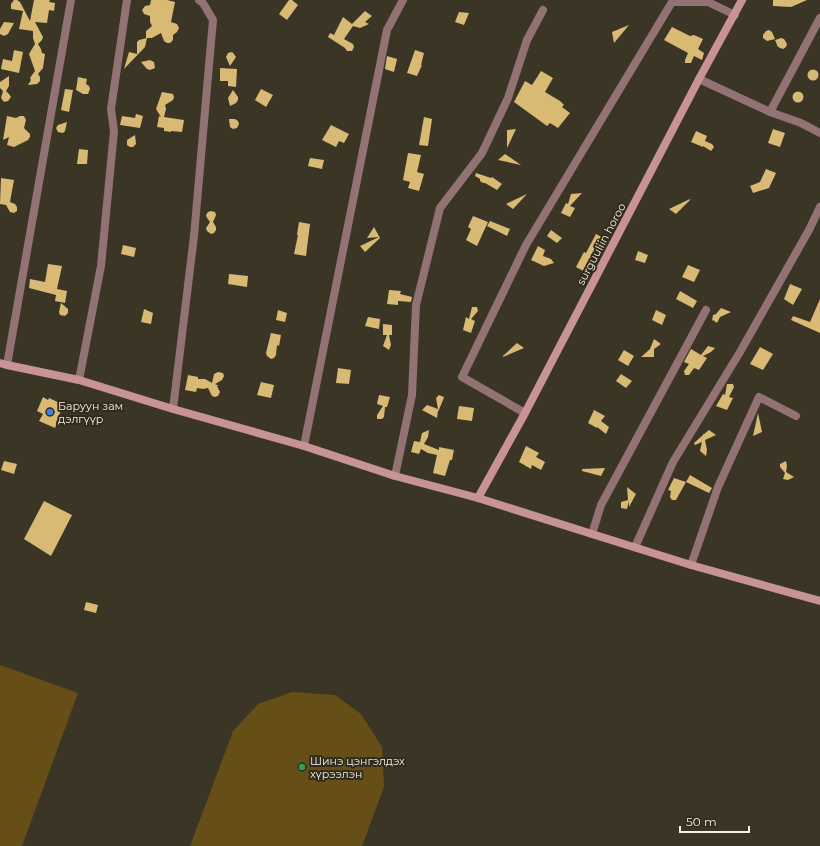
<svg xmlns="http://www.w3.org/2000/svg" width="820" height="846" font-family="Montserrat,sans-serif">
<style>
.green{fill:#654f16}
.building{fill:#d8ba75}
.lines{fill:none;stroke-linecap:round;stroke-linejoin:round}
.street{stroke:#937273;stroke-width:8}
.secondary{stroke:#c89395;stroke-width:8}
.shop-dot{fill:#3f7fe0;stroke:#312b1c;stroke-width:1.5}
.leisure-dot{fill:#2e9e5b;stroke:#312b1c;stroke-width:1.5}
.labels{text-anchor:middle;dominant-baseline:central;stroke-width:4;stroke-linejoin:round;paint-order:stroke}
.street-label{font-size:11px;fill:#f4f0e6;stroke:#312b1c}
.poi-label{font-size:11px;fill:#f4f0e6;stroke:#312b1c;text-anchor:start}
</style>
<rect width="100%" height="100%" fill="#3b3525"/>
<g class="green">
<path d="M0,665L78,693L22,846H0Z"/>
<path d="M292,692L335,695L361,714L382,747L384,787L362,846H190L233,731L258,704Z"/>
</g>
<g class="building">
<path d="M14,0H17L20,2L30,21L34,0H50L49,2L55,3L54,11L49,10L47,23L35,22L43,37L42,40L38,44L41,49L42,53L45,54L43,68L38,74L40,77V81L37,84L28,85L31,80L30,78L35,71L29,54L35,44L33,38V31L19,29L23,11L11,9V4Z"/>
<path d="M151,0H167L175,2L171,22L177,24L179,28L177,32L173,35V40L170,43H167L164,41L161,33L152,38H146V31L152,26L150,22V16L144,14L142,10L145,6L150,5Z"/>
<path d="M289,0H292L298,5L287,20L279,14Z"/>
<path d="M773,0H807L791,7L773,6Z"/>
<path d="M365,11L372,16L365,22L369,24L360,28L353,26L344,39L353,44L354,47L352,51H347L345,48L328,37L330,33L334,35L343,17L352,24Z"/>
<path d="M459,12L469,13L464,25L455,22Z"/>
<path d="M4,22L14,23L8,34L4,36L0,34V29Z"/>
<path d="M629,25L614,43L612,32Z"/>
<path d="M672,27L690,36L694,35L703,39L698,49L704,53L702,60L694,56L691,63H685V60L688,53L664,40Z"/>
<path d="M769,30L772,32L775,39L767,41L763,38V35L766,31Z"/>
<path d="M147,38L145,47L124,69L129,52L137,54V42L139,40Z"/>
<path d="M781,38L784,39L787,44L786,47L783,49L778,47L775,40Z"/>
<path d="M14,50L23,52L19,73L1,69L3,59L12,61Z"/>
<path d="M415,50L424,53L421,65H422L417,76L407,73Z"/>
<path d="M232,52L234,54L236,57L230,66L226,57L228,53Z"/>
<path d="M387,56L397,59L394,72L385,69Z"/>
<path d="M150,60L154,62L155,68L150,70L147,69L141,62Z"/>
<path d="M220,68L237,69L236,87L228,86V81H220Z"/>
<circle cx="813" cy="75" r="5.5"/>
<path d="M541,71L553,78L545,92L560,101L564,105L562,107L570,113L558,128L550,123L547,126L514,102L525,81L532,85Z"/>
<path d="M9,76V86L6,91L9,94L11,97L8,101L4,102L1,98L3,91L0,88V82Z"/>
<path d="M78,77L87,79L86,84L89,86L90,89L88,94H83L76,90Z"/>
<path d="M65,89L73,90L69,112L61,110Z"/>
<path d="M261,89L273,95L266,107L255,100Z"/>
<path d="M233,90L238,97V100L236,103L230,106L228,98Z"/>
<circle cx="798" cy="97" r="5.5"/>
<path d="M162,92L173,94L174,97L173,100L165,105L166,109L164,117L184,120L182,132L171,131V132L164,131V128L157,127L159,116L161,117L156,109Z"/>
<path d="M136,114L143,116L140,128L120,125L122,116L135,118Z"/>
<path d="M7,116L16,118L20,116H24L26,120L24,128L30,134V137L28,140L14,147L7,145L9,137L3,140Z"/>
<path d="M424,117L432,119L428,146L419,145Z"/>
<path d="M229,119H235L238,121L239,124L237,128L233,129L230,127Z"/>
<path d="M67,122L65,131L63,133L58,132L56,128L58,125Z"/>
<path d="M331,125L349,134L344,143L339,141L336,147L322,140Z"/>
<path d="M516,129L507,148V130Z"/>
<path d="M773,129L785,133L780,147L768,143Z"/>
<path d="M696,131L707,136L705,141L712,144L714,147L711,151L703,146V147L691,142Z"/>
<path d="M135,135L136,144L133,147H130L127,145V140Z"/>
<path d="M79,149L88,150L87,164H77Z"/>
<path d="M408,153L421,155L417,172L424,174L419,191L408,188L410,182L403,180Z"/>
<path d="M505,154L521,165L498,160Z"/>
<path d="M310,158L324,160L322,169L308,166Z"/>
<path d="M766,169L776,173L769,188L753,193L750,186L760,182Z"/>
<path d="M476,173L491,178L492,177L502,184L497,190L485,183H483L480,181V179L475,176Z"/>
<path d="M1,178L14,180L10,202L15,204L17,207V211L14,213L10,212L6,205L0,204Z"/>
<path d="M582,193L570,206L575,208L570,217L561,213L566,203L568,204L571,194Z"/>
<path d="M527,194L513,209L506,204Z"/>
<path d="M690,199V200L676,214L669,209Z"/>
<path d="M211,211L215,212L216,215L213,222L216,227V230L214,233L211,234L207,231L206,228L210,222L207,218L206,215L208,212Z"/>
<path d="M473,216L488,222L477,246L466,240L471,229L468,227Z"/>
<path d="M490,221L510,229L507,236L487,226Z"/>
<path d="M299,222L310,224L306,256L294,254L298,235H297Z"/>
<path d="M374,227L380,238L365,252L360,246L379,237L367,238Z"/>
<path d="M551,230L562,238L557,243L547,236Z"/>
<path d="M596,234L609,241L601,256L599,255L589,274L576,267L584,252L586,253Z"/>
<path d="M123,245L136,248L134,257L121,254Z"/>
<path d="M538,246L545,250L543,256L551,259L554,263L544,266L531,260Z"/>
<path d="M638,251L648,255L645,263L635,260Z"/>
<path d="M48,264L62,266L57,289L67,291L65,303L55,301L56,295L29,288L30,279L45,282Z"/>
<path d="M688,265L700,270L694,282L682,277Z"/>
<path d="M229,274L248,276L247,287L228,284Z"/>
<path d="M790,284L802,289L793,305L784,299Z"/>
<path d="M389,290L401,291L400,294L412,297L411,302L398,301V305L387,304Z"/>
<path d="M680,291L697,301L693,308L676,299Z"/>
<path d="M820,299V333L791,320L793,316L810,322Z"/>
<path d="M61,303L68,309V313L65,316L60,315L59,312Z"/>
<path d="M472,307H477L478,311L471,319L475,321L471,333L463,330L466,317L469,319Z"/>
<path d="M721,308L731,312L720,317L717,323L713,320L712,321L713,315L716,314Z"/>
<path d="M144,309L153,313L151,324L141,322Z"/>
<path d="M278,310L287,313L285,322L276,320Z"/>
<path d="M656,310L666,315L662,325L652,320Z"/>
<path d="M368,317L380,319L379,329L365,326Z"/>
<path d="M383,324L392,325V335H389L391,345L389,350L383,346L387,335H383Z"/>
<path d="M271,333L281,335L279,346L277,345L276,355L274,358L271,359L267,356L266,353Z"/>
<path d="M654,339L661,344L654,349V357H641L650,349Z"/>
<path d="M517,343L524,348L503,357V356Z"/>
<path d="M708,346L715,348L711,352L703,356L707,358L699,370L694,368L689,375H685L684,371L689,364L684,362L691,349L701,355Z"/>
<path d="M760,347L773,354L763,370L750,364Z"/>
<path d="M624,350L634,356L628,366L618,360Z"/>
<path d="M338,368L351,370L349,384L336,383Z"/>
<path d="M218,372L223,373L224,376L222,380L215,384L219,386H217L220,392L218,396L215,397L212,396L208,388L203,389L197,388L196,392L185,390L188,375L198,377V379H205L212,383L214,374Z"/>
<path d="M621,374L632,381L626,388L616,381Z"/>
<path d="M261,382L274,385L271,398L257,395Z"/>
<path d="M727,384H733L734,387L729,397L733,398L727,410L716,406L723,394L725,395Z"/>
<path d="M379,395L390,397L387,407H385L384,417L382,419H377V415L383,406L377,404Z"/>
<path d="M439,395L444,397L443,400L438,412V410L437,418L422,410L427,405L438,409L436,398Z"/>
<path d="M43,397L48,400L49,398L64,405L57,419L58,420L55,428L39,421L43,414L37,411Z"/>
<path d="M459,406L474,408L472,421L457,419Z"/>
<path d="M594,410L605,416L601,421L609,427L606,434L597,427V428L588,423Z"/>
<path d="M758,413L762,432L753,436Z"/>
<path d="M429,430L428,437L424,444L439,450V447L454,450L452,460H450L445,476L433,473L437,455L428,453L421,449L419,454L411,452L414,441L420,442L422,433Z"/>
<path d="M709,430L716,435L705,440L707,450L706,456L700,451L702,442L695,445L694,443L703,435L704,433V434Z"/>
<path d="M526,446L539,453L536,457L545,462L541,470L532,465L531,469L519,462Z"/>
<path d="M4,461L17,464L14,474L1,470Z"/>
<path d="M786,461L787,466L786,472L794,477L788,480L783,479L785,473L780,467V464Z"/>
<path d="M605,468L601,476L582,471V469Z"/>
<path d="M690,475L712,488L709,493L686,482Z"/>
<path d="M674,478L686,482L676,500H672L670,497L671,491L668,490Z"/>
<path d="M627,487L636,494L629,507V501L627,509L621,508V502L628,500Z"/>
<path d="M44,501L72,515L51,556L24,539Z"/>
<path d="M86,602L98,605L96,613L84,610Z"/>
</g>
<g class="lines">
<g class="street">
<path d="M699,79L770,112L801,123L820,133"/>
<path d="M770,112L820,18"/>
<path d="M7,365L71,0"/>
<path d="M79,380L101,266L114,131L111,109L127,0"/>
<path d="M173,409L194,236L213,20L203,3L199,0"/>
<path d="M525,413L462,377L526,245L672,2H708L735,15"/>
<path d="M304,446L387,30L403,0"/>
<path d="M395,476L412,395L416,305L440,208L482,153L508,98L527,40L543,10"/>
<path d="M592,534L601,505L706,310"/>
<path d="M635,547L673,462L740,352L809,230L820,207"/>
<path d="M691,565L718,487L759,397L796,416"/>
</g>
<g class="secondary">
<path d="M0,363L7,365L79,380L173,409L304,446L395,476L478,498L592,534L691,565L820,601"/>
<path d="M478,498L525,413L699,79L742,0"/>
</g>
</g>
<circle class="shop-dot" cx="50" cy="412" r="4"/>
<circle class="leisure-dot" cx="302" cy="767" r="4"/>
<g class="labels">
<g class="street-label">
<text transform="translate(601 244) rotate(-62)">surguuliin horoo</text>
</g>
<g class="poi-label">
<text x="58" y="406">Баруун зам<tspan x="58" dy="13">дэлгүүр</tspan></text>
<text x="310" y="761">Шинэ цэнгэлдэх<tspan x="310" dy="13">хүрээлэн</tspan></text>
</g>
</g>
<path d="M680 826v6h69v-6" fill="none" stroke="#f4f0e6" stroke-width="2"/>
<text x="686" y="826" font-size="12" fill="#f4f0e6" stroke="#312b1c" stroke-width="3" paint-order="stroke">50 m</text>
</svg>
